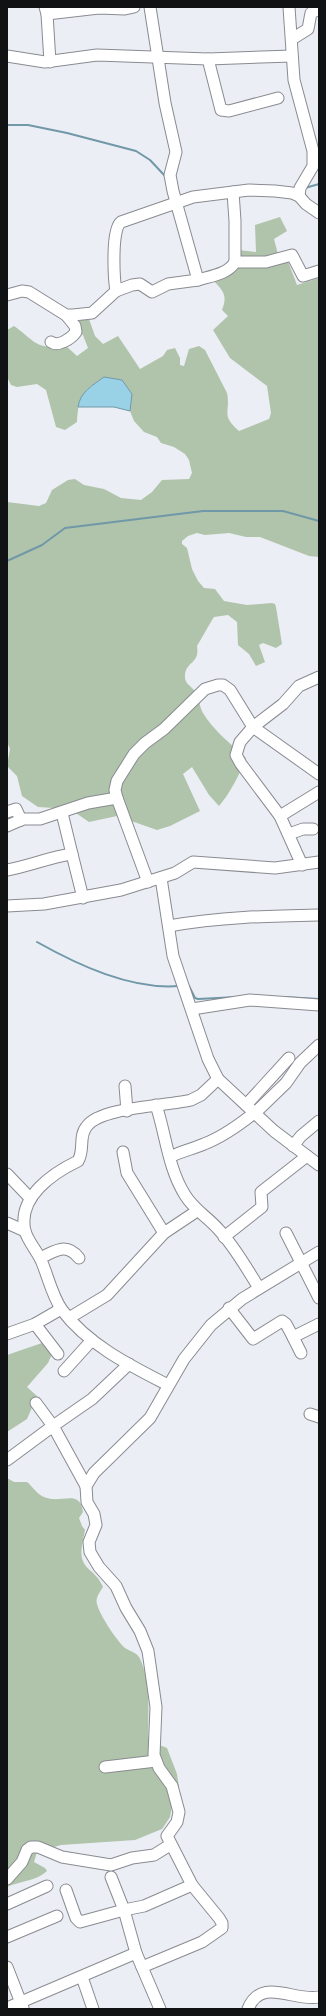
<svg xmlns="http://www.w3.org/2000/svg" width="326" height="2016" font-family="Quicksand,sans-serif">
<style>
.green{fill:#afc4aa}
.water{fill:#99d1e7;stroke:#7098a8}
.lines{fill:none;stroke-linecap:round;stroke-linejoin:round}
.stream{stroke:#7098a8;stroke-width:2}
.minor-casing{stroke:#898b91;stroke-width:13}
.minor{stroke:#fff;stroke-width:11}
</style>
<rect width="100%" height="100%" fill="#eceef5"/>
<g class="green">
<path d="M280,217L287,231L274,239L279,258L287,259L297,285L319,278V557L309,556L260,537H246L229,533L205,535L197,533L188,536L182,541V544L187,548L192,569L198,581L204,588L215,589L224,601L247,605L272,603L275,604L276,607L282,644L276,648L263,643L259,645L265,662L256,666L249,654L238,645L237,622L228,615L214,617L212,620L197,646C200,664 186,661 185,675C184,683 190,685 194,690C199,696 199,706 203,713C213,730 231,744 246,758C239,775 231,792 219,806L209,795L192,767L183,774L200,811L170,826L157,830L117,816L89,822L70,809L38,807L22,796L17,776L7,766L10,749L7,742V502L39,506L46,503L52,490L68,480L75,479L84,485L104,489L121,498L141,500L152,492L162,480L189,479L192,473L189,460L185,454L174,447L161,443L157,437L144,432L134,421L130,411L132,394L122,380L104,377C81,393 79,394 77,422L65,430L56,427L46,390L37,384L17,387L11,385L7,377V330L14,326C34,340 36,351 65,345L77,356L88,348L79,325L80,319H89L95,336L103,344L118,336L140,369L163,356L167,350L175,348L180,358V365L184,366L189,349L199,346L205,350L227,393C231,412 220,415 239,431L269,419L271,413L267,386L230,358L213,330L228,316L222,310C228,295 223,291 213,280L240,267L238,250L256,252L255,225Z"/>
<path d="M42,1343H45L52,1354L48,1363L27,1387L37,1396L27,1419L7,1432V1355Z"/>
<path d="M7,1478L14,1482H27C34,1488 38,1496 47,1498C62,1503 80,1489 83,1512L79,1518L82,1526L85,1530C82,1547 76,1560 92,1572C97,1577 100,1580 103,1587C100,1592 95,1598 97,1604C99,1614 117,1641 125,1648C131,1652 138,1652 141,1661C151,1685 148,1711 148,1737L152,1742L167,1748L177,1774L179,1787L173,1800L170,1817L162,1829L135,1840L61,1845L37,1852L34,1862L45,1868L47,1871C37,1881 19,1881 7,1887Z"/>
</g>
<path class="water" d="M104,377L122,380L132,394L130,411L114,407H78C80,392 93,385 104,377Z"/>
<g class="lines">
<g class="stream">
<path d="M7,125H28L67,133L136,151L150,160L165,176"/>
<path d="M305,188L319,184"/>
<path d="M7,561L42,545L65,528L203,511H283L319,521"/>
<path d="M37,942C78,965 131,990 179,986"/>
<path d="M189,986L195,998L198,999L237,997"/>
<path d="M284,997L319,999"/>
</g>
<g class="minor-casing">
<g id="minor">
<path d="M45,7L47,14L99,8L125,9L134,7"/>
<path d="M150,7L165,103L176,152L170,175L173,191L198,280C211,276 228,274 235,262"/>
<path d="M289,7L294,80L313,151V166L300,188L299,196"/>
<path d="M47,14L50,62"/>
<path d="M292,39L308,29L311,13L319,9"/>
<path d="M7,56L45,62L97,55L208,59L292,56"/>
<path d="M208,59L221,110L229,111L278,98"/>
<path d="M233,192L235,221V262H266L292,255L303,276L319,271"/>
<path d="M116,291C114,279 111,229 121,222L193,197L249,190L275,191L292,193L299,196L306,204L319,213"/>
<path d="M7,295L22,291L29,292L66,315H73L92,313L116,291L132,285L140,284L152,292L168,284L198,280"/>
<path d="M51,342C58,347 71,339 76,332L75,326L66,315"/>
<path d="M7,812L16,809L21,820"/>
<path d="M62,813L72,854"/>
<path d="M280,816L319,792"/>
<path d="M7,826L23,819H40L88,803L117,798"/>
<path d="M289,834L303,829H313"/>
<path d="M302,865L280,816L241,764L236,755L240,742L253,727L283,704L299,686L319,677"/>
<path d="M7,870C29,866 50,857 72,854L83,898"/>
<path d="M161,878L173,956L208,1059L218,1079L274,1131L319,1165"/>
<path d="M148,882L117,798L115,790L117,781L134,754L145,743L164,729L205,689L218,685H223L230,690L253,727L319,774"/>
<path d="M7,906L44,904L121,890L175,873L193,862L275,868L319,862"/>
<path d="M169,926C219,917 268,916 319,915"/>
<path d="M192,1009L250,1000L319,1005"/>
<path d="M125,1086L127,1111"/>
<path d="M156,1105C166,1135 168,1168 185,1195C194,1210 208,1217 219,1230C235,1247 247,1269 259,1288"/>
<path d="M246,1105L289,1058"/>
<path d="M255,1113L286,1083L300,1063L319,1045"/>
<path d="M293,1146L301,1136L319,1121"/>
<path d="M123,1152L127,1173L164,1233L197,1211"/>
<path d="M170,1157C181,1151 193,1149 204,1144C222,1137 239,1125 254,1113"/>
<path d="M7,1174L30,1198"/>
<path d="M7,1223L25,1231"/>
<path d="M286,1233L319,1298"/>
<path d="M224,1237L262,1207L261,1192L307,1156"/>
<path d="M40,1258C56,1251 66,1242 79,1258"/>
<path d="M229,1308L253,1339L282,1321L286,1324L293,1337L319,1324"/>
<path d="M69,1318L107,1295L164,1233"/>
<path d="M35,1324L58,1354"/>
<path d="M7,1334L35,1324L61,1309"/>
<path d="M293,1337L301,1353"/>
<path d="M64,1371L92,1340"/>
<path d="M168,1385C131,1366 88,1345 62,1310C52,1296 48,1276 41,1260C36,1250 28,1241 25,1231C17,1197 53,1173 78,1161C85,1150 78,1136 87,1126C101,1107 167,1106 191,1100L201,1095L218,1079"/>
<path d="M310,1414L319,1417"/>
<path d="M7,1460L53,1426L36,1403"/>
<path d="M86,1486L53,1426L92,1399L129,1364"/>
<path d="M105,1767L156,1761"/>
<path d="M7,1879L22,1862L27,1850L31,1847H38L62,1857L111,1865L132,1858L154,1855L170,1845"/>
<path d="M66,1890L76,1918L80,1922L124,1910L111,1877"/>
<path d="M7,1904L47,1886"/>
<path d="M7,1937L57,1916"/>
<path d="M7,1967L23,2008"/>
<path d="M142,1967L202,1942L222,1928V1923L219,1918L192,1885"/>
<path d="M82,1977L93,2009"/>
<path d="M7,2008L136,1953"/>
<path d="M160,2009L136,1953L124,1910L144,1906L192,1885L167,1836L177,1822L179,1812L172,1786L159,1768L154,1755L156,1707L148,1651L140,1631L126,1608L116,1586L99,1567L90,1552L89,1542L96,1525L94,1514L87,1502L86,1486L94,1473L150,1418L184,1359L211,1325L242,1299L319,1252"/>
<path d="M248,2009C261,1976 294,2002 319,1997"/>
</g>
</g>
<use href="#minor" class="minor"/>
</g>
<rect width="326" height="2016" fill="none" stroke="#111214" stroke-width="16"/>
</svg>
